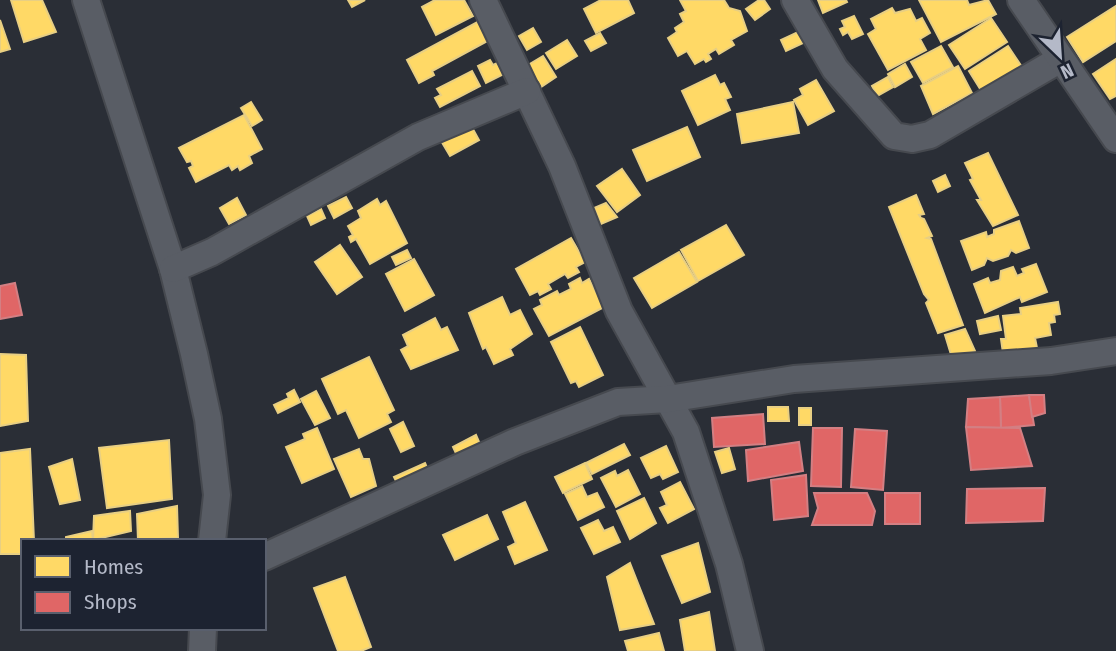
<svg xmlns="http://www.w3.org/2000/svg" width="1116" height="651" font-family="'Fira Sans Condensed',sans-serif">
<style>
.homes{fill:#ffd966;stroke:#e8cf83;stroke-width:2}
.shops{fill:#e06666;stroke:#d37f83;stroke-width:2}
.lines{fill:none;stroke-linecap:round;stroke-linejoin:round}
.minor-casing{stroke:#46494f;stroke-width:30}
.minor{stroke:#595d65;stroke-width:26}
</style>
<rect width="100%" height="100%" fill="#2a2e36"/>
<g class="homes">
<path d="M11,0H42L56,32L24,42Z"/>
<path d="M348,0H365L352,7Z"/>
<path d="M435,0H464L473,16L436,35L422,7Z"/>
<path d="M601,0H628L634,13L596,33L584,9Z"/>
<path d="M680,0H724L729,8L740,11L747,31L731,40L734,45L719,54L716,49L708,54L711,59L706,62L704,59L695,64L687,51L678,56L668,38L677,32L675,28L684,22L680,14L686,11Z"/>
<path d="M759,0H764L770,9L755,20L746,9Z"/>
<path d="M818,0H846L847,2L823,13Z"/>
<path d="M919,0H967L969,5L988,0L996,14L941,42Z"/>
<path d="M1116,6V41L1083,62L1067,37Z"/>
<path d="M892,8L895,13L910,9L916,21L922,18L930,33L920,39L926,50L888,70L868,34L876,29L871,19Z"/>
<path d="M854,16L863,34L852,39L848,32L843,35L840,29L845,27L842,21Z"/>
<path d="M991,18L1007,42L965,69L949,45Z"/>
<path d="M0,20L10,49L0,52Z"/>
<path d="M481,20L491,39L432,71L434,75L419,83L407,60Z"/>
<path d="M533,28L541,42L527,50L519,36Z"/>
<path d="M798,32L803,43L786,51L781,40Z"/>
<path d="M600,33L606,43L591,51L585,41Z"/>
<path d="M567,40L577,56L556,69L546,53Z"/>
<path d="M941,46L953,67L923,83L911,62Z"/>
<path d="M1008,46L1024,70L984,95L969,71Z"/>
<path d="M543,56L556,77L541,87L528,65Z"/>
<path d="M1116,59V96L1110,99L1093,74Z"/>
<path d="M490,60L493,65L504,60L510,71L486,83L478,66Z"/>
<path d="M905,64L912,77L895,87L888,74Z"/>
<path d="M958,66L972,93L933,114L921,86Z"/>
<path d="M472,71L480,86L440,107L435,98L441,95L437,89Z"/>
<path d="M715,75L720,85L724,83L731,97L725,99L730,110L698,125L682,91Z"/>
<path d="M888,77L893,87L877,96L872,86Z"/>
<path d="M816,80L834,111L808,125L794,100L803,95L800,89Z"/>
<path d="M251,102L262,120L252,126L241,108Z"/>
<path d="M793,102L799,133L742,143L737,114Z"/>
<path d="M244,115L262,149L249,156L252,163L240,170L238,166L232,170L229,165L196,182L189,168L193,166L191,161L187,162L179,148Z"/>
<path d="M469,122L479,140L450,156L440,139Z"/>
<path d="M687,127L700,157L647,181L633,150Z"/>
<path d="M988,153L1018,215L993,226L977,200H981L970,180L973,179L965,163Z"/>
<path d="M622,169L640,195L617,212L597,186Z"/>
<path d="M945,175L950,186L938,192L933,181Z"/>
<path d="M916,195L924,214L919,215L921,218L924,219L932,236L927,238L931,239L963,325L938,333L926,303L929,300L924,294L889,207Z"/>
<path d="M346,197L352,208L334,218L328,206Z"/>
<path d="M237,198L246,215L229,224L220,208Z"/>
<path d="M377,199L380,205L386,201L407,243L370,264L356,239L351,242L349,237L353,235L348,226L361,218L358,211Z"/>
<path d="M606,203L617,217L601,224L594,208Z"/>
<path d="M321,209L325,218L311,225L307,216Z"/>
<path d="M1019,221L1029,248L1016,253L1011,250L1008,256L993,261L987,258L984,265L972,270L961,241L986,232L987,237L994,234V230Z"/>
<path d="M726,225L744,255L698,281L681,250Z"/>
<path d="M571,238L585,262L576,267L579,272L568,278L565,274L548,284L551,289L540,295L538,291L530,295L516,269Z"/>
<path d="M340,245L362,277L337,294L315,262Z"/>
<path d="M407,250L411,258L396,265L392,257Z"/>
<path d="M679,252L697,282L652,308L634,278Z"/>
<path d="M414,259L434,295L405,311L386,274Z"/>
<path d="M1036,264L1047,292L1022,302L1020,297L985,313L974,284L988,278L990,283L1000,280L1001,271L1013,267L1017,276L1024,273L1022,269Z"/>
<path d="M580,278L582,283L589,279L604,307L549,336L534,309L542,305L540,300L557,291L559,295L571,289L569,284Z"/>
<path d="M502,297L510,315L520,310L532,334L510,349L513,355L494,364L486,347L483,349L469,313Z"/>
<path d="M1058,302L1060,314L1054,315L1055,322L1049,323L1051,335L1035,338L1037,348L1003,353L1001,339H1006L1003,316L1021,314L1020,308Z"/>
<path d="M998,316L1001,330L980,334L977,321Z"/>
<path d="M435,318L441,330L447,327L458,350L411,369L401,350L408,346L403,335Z"/>
<path d="M580,327L603,375L579,387L576,381L571,383L551,342Z"/>
<path d="M965,329L975,351L953,361L945,335Z"/>
<path d="M0,354L26,355L28,421L0,426Z"/>
<path d="M369,357L394,410L387,414L391,422L359,438L346,410L338,414L322,379Z"/>
<path d="M294,390L300,402L278,413L274,405L289,398L287,394Z"/>
<path d="M316,391L330,418L315,425L301,399Z"/>
<path d="M768,407H788L789,421H768Z"/>
<rect x="799" y="408" width="12" height="17"/>
<path d="M403,422L414,446L401,452L390,429Z"/>
<path d="M317,428L334,469L302,483L286,447L305,439L303,434Z"/>
<path d="M476,435L483,451L460,462L453,447Z"/>
<path d="M169,440L172,499L107,508L99,448Z"/>
<path d="M624,444L630,455L592,474L586,463Z"/>
<path d="M666,446L678,472L663,479L660,474L651,478L641,458Z"/>
<path d="M729,448L735,469L722,473L715,452Z"/>
<path d="M30,449L34,541H23V554H0V453Z"/>
<path d="M359,449L363,459H369L376,486L351,497L334,459Z"/>
<path d="M72,459L80,500L60,504L49,467Z"/>
<path d="M425,463L430,475L400,489L394,477Z"/>
<path d="M585,463L592,479L563,493L555,477Z"/>
<path d="M628,470L640,494L616,507L601,478L615,471L617,476Z"/>
<path d="M680,482L694,509L668,523L660,508L667,505L661,492Z"/>
<path d="M582,486L587,497L597,493L604,507L578,520L565,494Z"/>
<path d="M644,498L656,523L630,539L617,511Z"/>
<path d="M525,502L547,550L515,564L508,547L516,543L503,512Z"/>
<path d="M177,506L178,538L138,540L137,514Z"/>
<path d="M130,511L131,531L93,540L94,516Z"/>
<path d="M487,515L498,539L455,560L443,535Z"/>
<path d="M598,520L604,531L613,527L620,542L594,554L581,528Z"/>
<path d="M92,531L93,541H66V537Z"/>
<path d="M698,543L710,592L682,603L662,556Z"/>
<path d="M630,563L654,624L620,630L607,577Z"/>
<path d="M345,577L371,647L361,651H338L314,588Z"/>
<path d="M709,612L715,651H685L680,620Z"/>
<path d="M659,633L664,651H628L625,641Z"/>
</g>
<g class="shops">
<path d="M15,283L22,315L0,319V286Z"/>
<path d="M1029,395L1034,425L1001,428L1000,397Z"/>
<path d="M1029,395H1044L1045,413L1032,417Z"/>
<path d="M1000,397L1001,428L966,427L968,399Z"/>
<path d="M763,414L765,444L714,447L712,418Z"/>
<path d="M966,427L1020,428L1032,466L971,470Z"/>
<path d="M813,428H842L841,487L811,486Z"/>
<path d="M855,429L887,431L883,490L851,487Z"/>
<path d="M799,442L803,471L748,481L746,450Z"/>
<path d="M806,475L808,516L774,520L771,480Z"/>
<path d="M1045,488L1043,521L966,523L967,489Z"/>
<path d="M814,493H867L875,511L872,525H812L818,508Z"/>
<rect x="885" y="493" width="35" height="31"/>
</g>
<g class="lines">
<g class="minor-casing">
<g id="minor">
<path d="M86,0L173,269L194,354L208,419L217,495L212,541"/>
<path d="M483,0L562,166L619,311L686,432L729,564L750,651"/>
<path d="M795,0L835,69L894,136L912,139L930,135L1059,60"/>
<path d="M1021,0L1116,139"/>
<path d="M173,269L212,252L418,137L527,91"/>
<path d="M264,557L515,442L618,402L668,399L794,379L1051,361L1116,351"/>
<path d="M202,651L203,628"/>
</g>
</g>
<use href="#minor" class="minor"/>
</g>
<rect x="21" y="539" width="245" height="91" fill="#1d2331" stroke="#595f6d" stroke-width="2"/>
<rect x="35" y="556" width="35" height="21" fill="#ffd966" stroke="#595f6d" stroke-width="2"/>
<text x="84" y="574" font-size="21" fill="#b4b9c8">Homes</text>
<rect x="35" y="592" width="35" height="21" fill="#e06666" stroke="#595f6d" stroke-width="2"/>
<text x="84" y="609" font-size="21" fill="#b4b9c8">Shops</text>
<g transform="translate(1060 56) rotate(155)" stroke="#1d2331" stroke-width="5" paint-order="stroke">
<path d="M0-5L12 26L0 18L-12 26Z" fill="#b4b9c8"/>
<text y="-10" font-size="19" font-weight="bold" text-anchor="middle" fill="#b4b9c8">N</text>
</g>
</svg>
